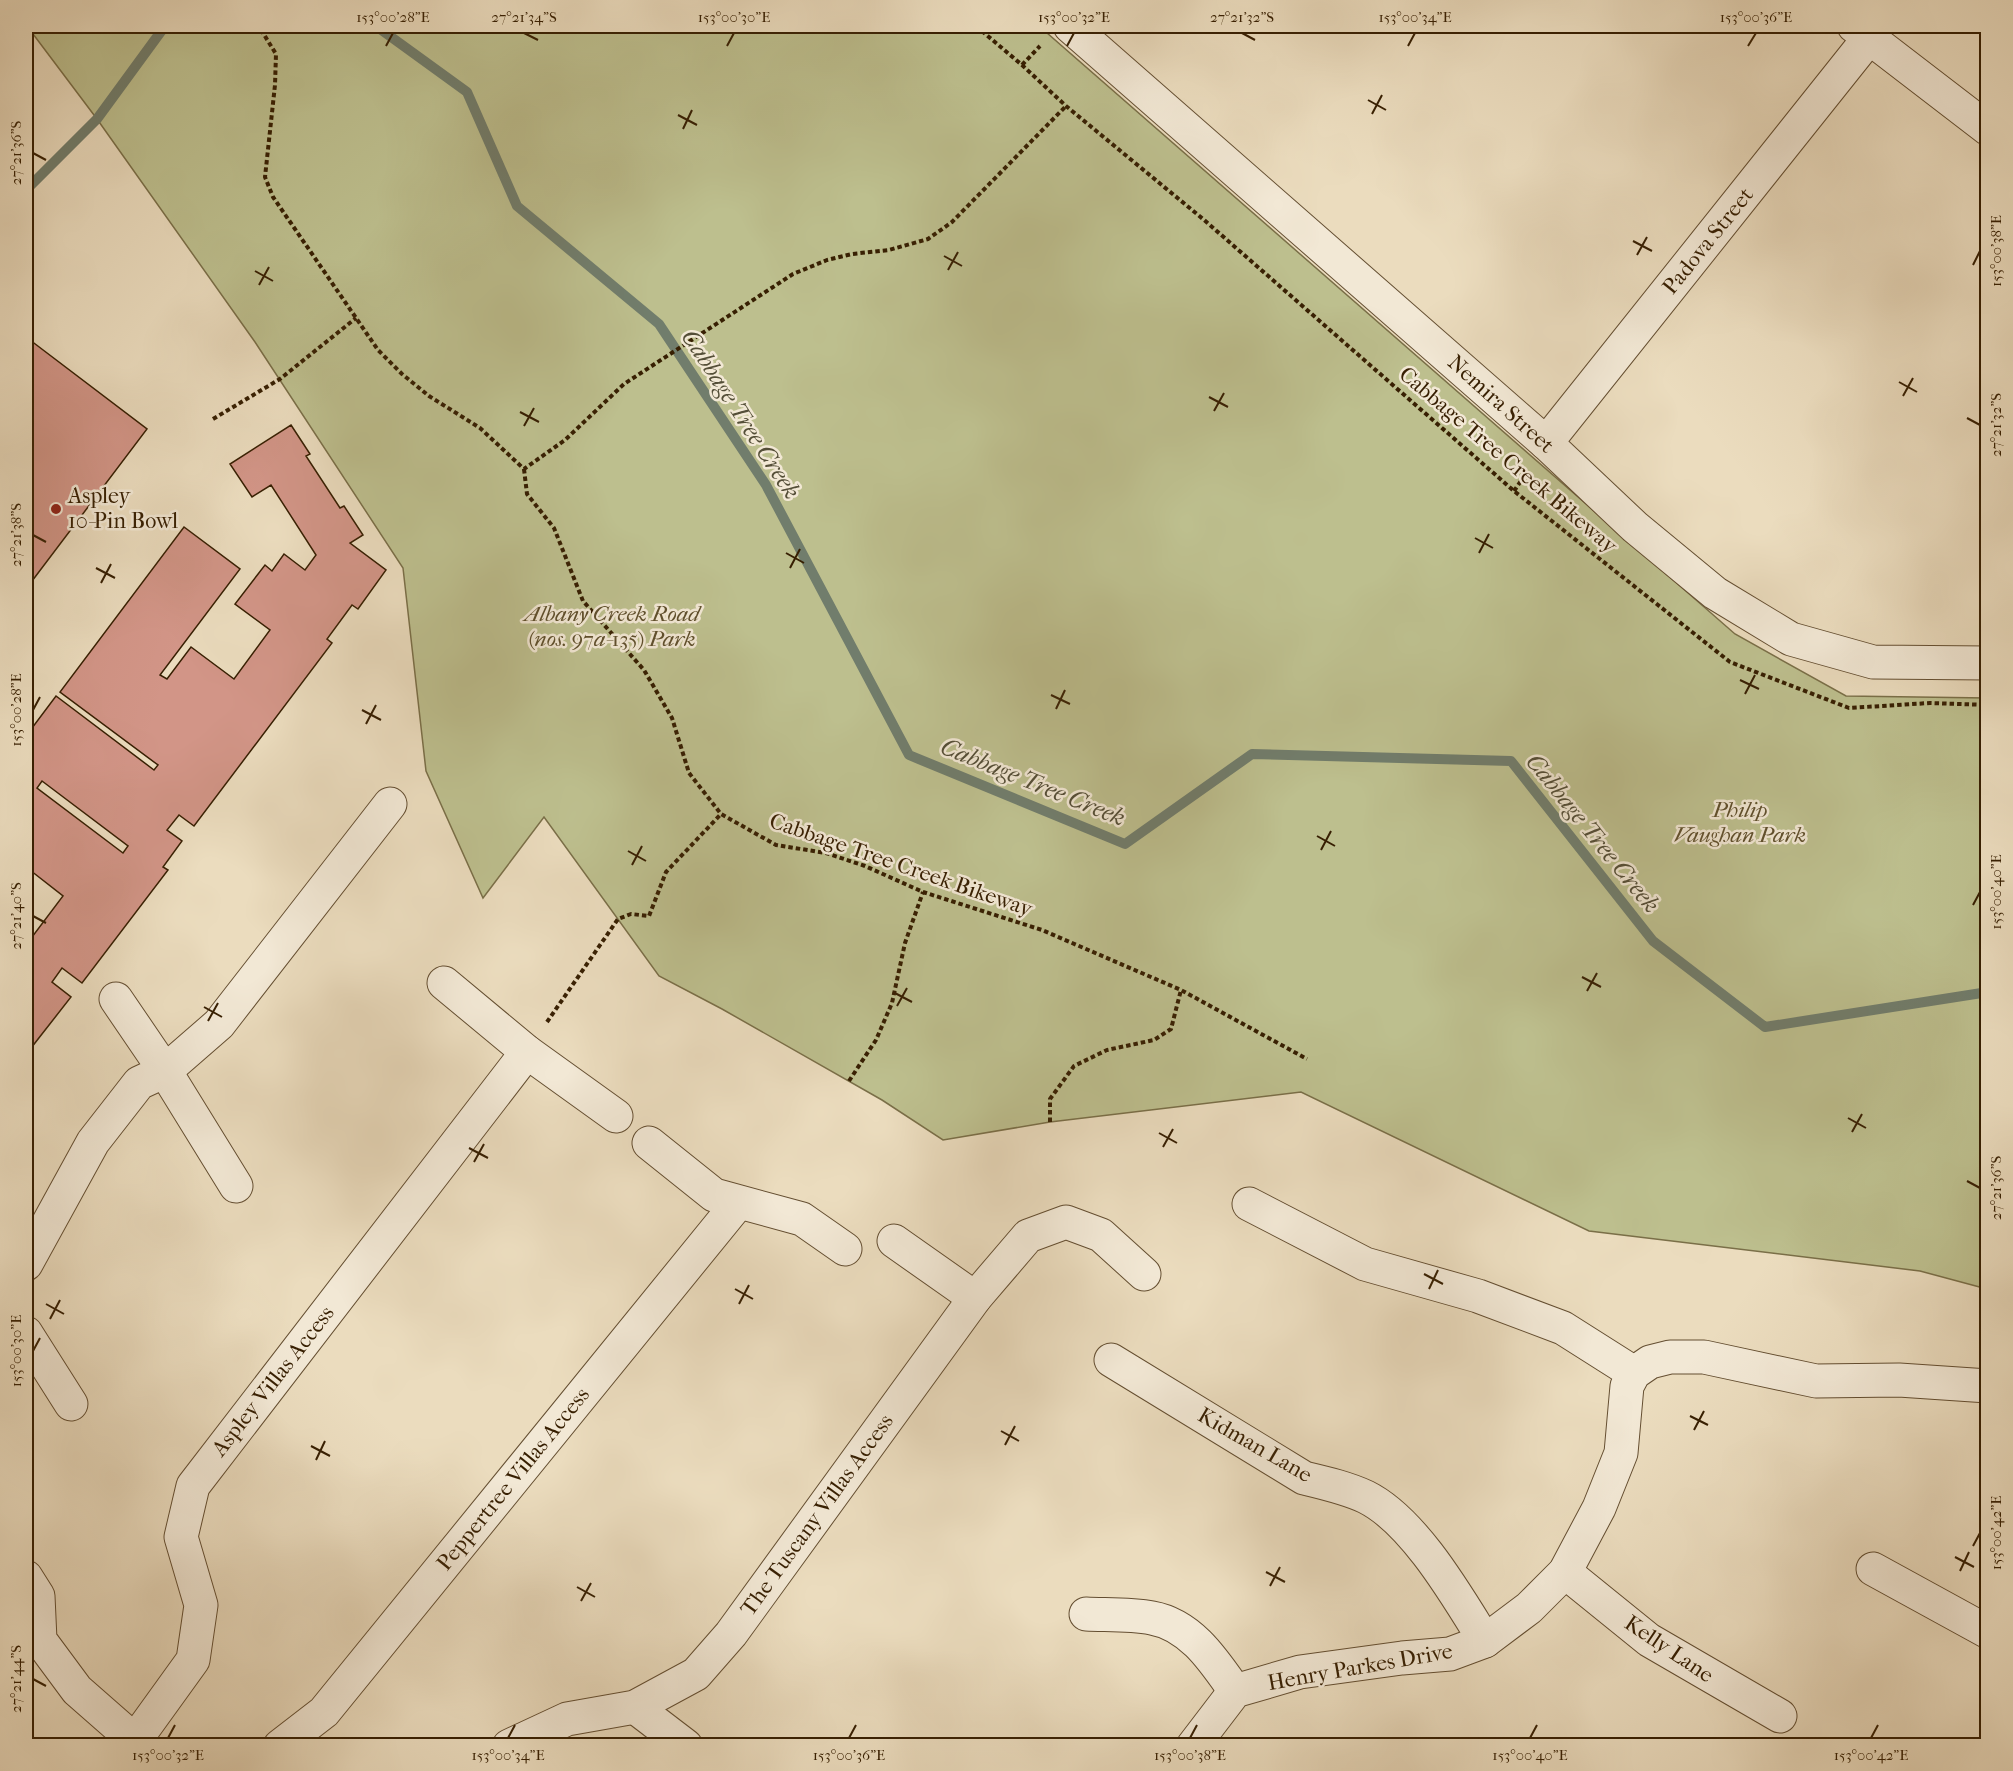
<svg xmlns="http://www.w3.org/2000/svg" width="2013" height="1771" font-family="'IM FELL French Canon',serif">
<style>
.green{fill:#bdbf8e;stroke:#7a6f48;stroke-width:1.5}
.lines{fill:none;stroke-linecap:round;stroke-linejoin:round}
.stream{stroke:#717d6c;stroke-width:10}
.building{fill:#d29587;stroke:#371f02;stroke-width:1.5;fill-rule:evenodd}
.street-casing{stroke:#644e31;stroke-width:35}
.path{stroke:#371f02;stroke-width:4;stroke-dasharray:4.5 3;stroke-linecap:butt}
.street{stroke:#f2e8d5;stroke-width:33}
.ticks{fill:none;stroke:#371f02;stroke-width:2}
.poi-dot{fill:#8f2418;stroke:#f2e8d5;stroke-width:2}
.labels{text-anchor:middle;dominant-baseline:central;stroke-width:5;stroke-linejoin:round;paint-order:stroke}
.street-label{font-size:22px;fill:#371f02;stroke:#f2e8d5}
.poi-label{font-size:22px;fill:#371f02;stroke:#f2e8d5;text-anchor:start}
.park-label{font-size:22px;font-style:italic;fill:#5f4f2c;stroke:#f2e8d5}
.water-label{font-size:24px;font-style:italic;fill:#544e37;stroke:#f2e8d5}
.neatline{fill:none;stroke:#371f02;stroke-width:2}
.ticks-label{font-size:15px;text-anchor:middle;fill:#371f02}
</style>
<rect width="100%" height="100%" fill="#ebdcbe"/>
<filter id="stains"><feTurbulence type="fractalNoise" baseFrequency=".00333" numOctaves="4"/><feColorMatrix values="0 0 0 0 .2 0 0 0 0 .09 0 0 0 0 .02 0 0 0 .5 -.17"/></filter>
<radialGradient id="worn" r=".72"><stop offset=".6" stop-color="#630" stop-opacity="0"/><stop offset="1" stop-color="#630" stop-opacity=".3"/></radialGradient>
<path class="green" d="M27,26H1039L1735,634L1846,696L1987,698V1289L1920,1271L1589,1231L1301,1092L1050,1122L943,1140L882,1100L722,1009L659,976L544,817L483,898L426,771L403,568L255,342L97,119Z"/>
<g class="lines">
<g class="stream">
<path d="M376,26L467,92L517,206L659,324L766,485L909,755L1125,844L1252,754L1511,761L1653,941L1765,1027L1988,992"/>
<path d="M26,190L97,119L165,26"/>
</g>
</g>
<g class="building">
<path d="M26,337L147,429L26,589Z"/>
<path d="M291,425L310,454L306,456L340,508L344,506L363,535L350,543L386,570L358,609L352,605L327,639L332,643L194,826L179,815L167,830L182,841L163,867L168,870L82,983L62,968L52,982L71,997L31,1048L26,1043V945L63,896L26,867V736L56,696L154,770L158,765L60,692L184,527L240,569L160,675L167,679L191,647L234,679L270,630L235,604L265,565L272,571L284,554L305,570L316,555L271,485L252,497L230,464ZM42,781L128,846L123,853L37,788Z"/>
</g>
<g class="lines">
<g class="street-casing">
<g id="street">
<path d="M1070,26L1546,443L1635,527L1715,593L1791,639L1873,662L1988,663"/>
<path d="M1854,26L1988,129"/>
<path d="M1546,443L1869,38"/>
<path d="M444,983L527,1052L616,1116"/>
<path d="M116,999L165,1071L236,1186"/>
<path d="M649,1143L714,1195L802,1219L845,1249"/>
<path d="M1249,1204L1365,1264L1478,1296L1563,1328L1634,1373"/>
<path d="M894,1241L975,1298"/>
<path d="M26,1264L93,1142L139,1083L165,1071L219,1024L390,804"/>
<path d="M26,1333L71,1404"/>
<path d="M1111,1360L1304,1478C1325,1483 1347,1488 1366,1497C1414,1521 1457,1596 1485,1641"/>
<path d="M1873,1569L1988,1632"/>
<path d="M1565,1572L1649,1640L1780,1716"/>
<path d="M26,1577L38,1596L40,1640L77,1690L134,1740"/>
<path d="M1086,1614C1107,1615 1131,1614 1152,1618C1191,1625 1214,1661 1235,1691"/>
<path d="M635,1707L686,1746"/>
<path d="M131,1746L193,1660L201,1605L181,1537L193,1486L527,1052"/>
<path d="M280,1746L324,1712L738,1203"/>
<path d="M509,1746L567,1719L635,1707L696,1674L731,1634L975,1298L1028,1236L1066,1222L1101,1235L1144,1274"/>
<path d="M1193,1746L1235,1691L1300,1672L1402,1658L1450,1654L1485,1641L1529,1608L1565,1572L1599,1508L1621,1453L1627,1386L1634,1373L1650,1362L1670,1357H1704L1816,1381L1899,1380L1988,1386"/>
</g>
</g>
<g class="path">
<path d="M254,26L263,33L276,54L275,85L265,177L273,197L378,350L402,374L429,396L480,428L524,469L565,440L624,384L793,274L827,260L852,254L889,250L928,239L952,222L1066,106"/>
<path d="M976,26L1022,65L1066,106L1203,219L1514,491L1730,662L1849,708L1930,703L1988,705"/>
<path d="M1022,65L1040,46"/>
<path d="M213,419L280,379L356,318"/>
<path d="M524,469L527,494L554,528L583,601L644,670L672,718L689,773L721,814L776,845L826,853L865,866L923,892L1042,930L1181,990L1307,1059"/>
<path d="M1514,491L1527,472"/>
<path d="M547,1022L618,919L631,914L649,916L666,872L721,814"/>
<path d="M849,1081L876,1040L892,1003L905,943L923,892"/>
<path d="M1050,1122V1099L1074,1066L1107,1050L1154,1040L1171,1029L1181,990"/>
</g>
<use href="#street" class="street"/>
</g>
<path class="ticks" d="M524,33L538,40M1242,33L1255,40M386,46L393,33M727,46L734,33M1067,46L1074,33M1408,46L1415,33M1748,46L1756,33M1368,100L1386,110M1372,114L1382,95M678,115L697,125M683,129L692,110M33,153L46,160M1633,241L1652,251M1637,255L1647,237M944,256L962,266M1973,265L1980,251M948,270L958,252M255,271L273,281M259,285L269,267M1899,382L1917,392M1903,396L1913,378M1209,397L1228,407M1214,411L1224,393M520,412L539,422M1967,418L1980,425M524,426L534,408M33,535L46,542M1475,538L1493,548M786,553L804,563M1479,553L1489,534M96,568L115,578M790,568L800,549M101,583L111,564M1740,680L1759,689M1745,694L1755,675M1051,695L1070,704M1056,709L1065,690M33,710L40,697M362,710L381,720M366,724L376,705M1317,836L1335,846M1321,850L1331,831M628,851L646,861M632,865L642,846M1973,905L1980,892M33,916L46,923M1582,977L1601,987M1587,991L1597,973M893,992L912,1002M897,1006L907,988M204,1007L222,1017M208,1021L218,1003M1848,1118L1866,1128M1852,1132L1862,1114M1159,1133L1177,1143M1163,1147L1173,1129M469,1148L488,1158M474,1162L484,1144M1967,1181L1980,1188M1424,1274L1443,1284M735,1289L753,1299M1429,1289L1438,1270M46,1304L64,1314M739,1304L749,1285M50,1319L60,1300M33,1351L40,1338M1690,1416L1708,1425M1694,1430L1704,1411M1001,1431L1019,1441M1005,1445L1015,1426M311,1446L330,1456M316,1460L325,1441M1973,1546L1980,1533M1955,1557L1974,1567M1960,1571L1969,1552M1266,1572L1285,1582M1270,1586L1280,1567M577,1587L595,1597M581,1601L591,1583M33,1679L46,1686M168,1738L175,1725M508,1738L515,1725M849,1738L856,1725M1190,1738L1197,1725M1530,1738L1537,1725M1871,1738L1878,1725"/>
<circle class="poi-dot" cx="56" cy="509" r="6"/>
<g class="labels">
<g class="street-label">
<text transform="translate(1708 241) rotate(-51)">Padova Street</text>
<text transform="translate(1501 404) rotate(42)">Nemira Street</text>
<text transform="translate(1508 460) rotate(40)">Cabbage Tree Creek Bikeway</text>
<text transform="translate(901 865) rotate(19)">Cabbage Tree Creek Bikeway</text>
<text transform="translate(273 1381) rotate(-52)">Aspley Villas Access</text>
<text transform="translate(1255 1445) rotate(30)">Kidman Lane</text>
<text transform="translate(513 1479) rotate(-51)">Peppertree Villas Access</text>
<text transform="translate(817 1515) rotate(-54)">The Tuscany Villas Access</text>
<text transform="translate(1669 1649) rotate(34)">Kelly Lane</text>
<text transform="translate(1360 1667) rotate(-10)">Henry Parkes Drive</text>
</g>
<g class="poi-label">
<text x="68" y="496">Aspley<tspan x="68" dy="25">10-Pin Bowl</tspan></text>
</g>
<g class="park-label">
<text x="612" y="614">Albany Creek Road<tspan x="612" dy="25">(nos. 97a-135) Park</tspan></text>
<text x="1740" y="810">Philip<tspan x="1740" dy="25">Vaughan Park</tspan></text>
</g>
<g class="water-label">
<text transform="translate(741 414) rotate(57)">Cabbage Tree Creek</text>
<text transform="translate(1033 782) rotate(22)">Cabbage Tree Creek</text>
<text transform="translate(1593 833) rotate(51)">Cabbage Tree Creek</text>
</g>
</g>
<rect width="2013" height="1771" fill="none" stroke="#ebdcbe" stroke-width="66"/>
<rect x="33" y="33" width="1947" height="1705" class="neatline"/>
<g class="ticks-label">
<text x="393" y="22">153°00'28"E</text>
<text x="524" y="22">27°21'34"S</text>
<text x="734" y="22">153°00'30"E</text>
<text x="1074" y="22">153°00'32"E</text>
<text x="1242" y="22">27°21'32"S</text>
<text x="1415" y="22">153°00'34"E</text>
<text x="1756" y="22">153°00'36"E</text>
<text transform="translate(16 153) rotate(-90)" y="5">27°21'36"S</text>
<text transform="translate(1996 251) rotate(-90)" y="5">153°00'38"E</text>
<text transform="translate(1996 425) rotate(-90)" y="5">27°21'32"S</text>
<text transform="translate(16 535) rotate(-90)" y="5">27°21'38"S</text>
<text transform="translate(16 710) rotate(-90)" y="5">153°00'28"E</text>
<text transform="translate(1996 892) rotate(-90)" y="5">153°00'40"E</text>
<text transform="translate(16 916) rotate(-90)" y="5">27°21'40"S</text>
<text transform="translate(1996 1188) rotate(-90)" y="5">27°21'36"S</text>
<text transform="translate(16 1351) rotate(-90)" y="5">153°00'30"E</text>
<text transform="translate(1996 1533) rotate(-90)" y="5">153°00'42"E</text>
<text transform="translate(16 1679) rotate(-90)" y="5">27°21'44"S</text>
<text x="168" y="1760">153°00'32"E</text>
<text x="508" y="1760">153°00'34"E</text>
<text x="849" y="1760">153°00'36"E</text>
<text x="1190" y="1760">153°00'38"E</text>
<text x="1530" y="1760">153°00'40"E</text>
<text x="1871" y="1760">153°00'42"E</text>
</g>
<rect width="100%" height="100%" filter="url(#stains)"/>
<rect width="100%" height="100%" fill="url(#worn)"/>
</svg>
